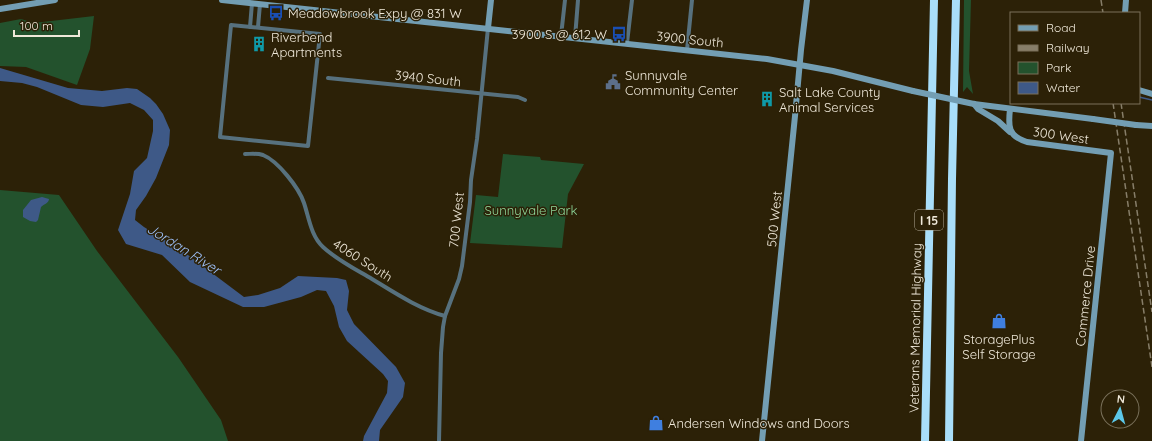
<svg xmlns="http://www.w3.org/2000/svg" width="1152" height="441" font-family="Quicksand,sans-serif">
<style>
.green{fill:#23522d}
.water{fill:#3e5987}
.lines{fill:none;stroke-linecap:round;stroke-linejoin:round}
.stream{stroke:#3e5987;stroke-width:1.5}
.street{stroke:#57717e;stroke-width:4}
.secondary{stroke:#739eb3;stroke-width:6}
.highway{stroke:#a9def9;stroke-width:8}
.rail{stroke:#877e69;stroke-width:1.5;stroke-dasharray:6 3;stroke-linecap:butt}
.secondary-bridge{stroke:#739eb3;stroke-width:6}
.labels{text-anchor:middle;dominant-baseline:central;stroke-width:3;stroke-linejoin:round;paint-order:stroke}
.shield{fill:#2c2107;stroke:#b4ac9a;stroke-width:1}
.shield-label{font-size:12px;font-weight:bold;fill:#efe8d9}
.poi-label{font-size:13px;fill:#efe8d9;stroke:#2c2107;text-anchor:start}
.street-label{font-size:13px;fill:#efe8d9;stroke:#2c2107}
.park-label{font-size:13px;fill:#8fd89b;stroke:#2c2107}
.water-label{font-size:14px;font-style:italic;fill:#9ec0f9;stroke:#2c2107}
</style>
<rect width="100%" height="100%" fill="#2c2107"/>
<g class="green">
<path d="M964,0H971L969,71L973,94L967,87L963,92Z"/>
<path d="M94,16L90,49L77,85L26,67L0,66V23L21,19L34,23Z"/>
<path d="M503,154L540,157L541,160L584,164L568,194L562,248L470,243L476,195L498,197Z"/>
<path d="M0,190L59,195L97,251L178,357L221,420L228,441H0Z"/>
</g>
<g class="water">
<path d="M0,68L68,88L102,91L127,88L137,89L150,98L156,104L163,114L170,130L169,145L156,178L146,196L136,210L135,220L144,227L184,252L244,297L258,295L280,288L298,276L337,278L346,280L349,291L347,310L354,324L396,367L405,383L403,397L380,430L379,441H363L364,436L387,393L388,381L383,374L347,341L339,327L334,306L326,291L317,290L301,297L264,307H243L190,282L162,255L126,244L118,230L130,194L134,171L147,158L153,131V120L144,110L130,103L103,107L81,105L37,87L22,83L0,81Z"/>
<path d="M42,197L49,199C49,203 44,204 41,207L38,220L36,222L30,221L23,217V210L31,200Z"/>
</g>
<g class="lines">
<path class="stream" d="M1139,97L1152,100"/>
<g class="street">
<path d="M231,25L320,34L308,146L220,137Z"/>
<path d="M250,27L252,3"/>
<path d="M258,27L260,4"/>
<path d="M561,36L565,0"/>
<path d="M575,38L578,0"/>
<path d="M627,43L632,0"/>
<path d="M687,50L692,0"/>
<path d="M328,78L518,97L525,100"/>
<path d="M245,154C251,154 257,153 263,155C278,161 299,188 304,203C309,218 311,236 323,247C337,260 355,269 372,279C395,293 419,309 445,316"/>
<path d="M439,441L441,353L443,327L445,316L459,279L462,266L470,202L471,180L477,139L488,28"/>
</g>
<g class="secondary">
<path d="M222,0L767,59L833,71L913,91"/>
<path d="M0,9L55,0"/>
<path d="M1125,13L1126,0"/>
<path d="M488,28L491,0"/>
<path d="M1139,90L1152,94"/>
<path d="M974,104L1093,119"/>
<path d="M974,104L978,109L998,121L1010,132"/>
<path d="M1010,109C1008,127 1008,136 1027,142L1111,153L1081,441"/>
<path d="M1136,125L1152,126"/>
<path d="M762,441L795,116L801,50L807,0"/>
</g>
<g class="highway">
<path d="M925,441L934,0"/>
<path d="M949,441L952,179L956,0"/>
</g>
<g class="rail">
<path d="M1101,0L1103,13"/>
<path d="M1113,103L1152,367"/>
<path d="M1121,103L1152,312"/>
</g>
<g class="secondary-bridge">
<path d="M913,91L974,104"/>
<path d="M1093,119L1136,125"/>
</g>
</g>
<defs>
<g id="bus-bare" transform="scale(1.2)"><path d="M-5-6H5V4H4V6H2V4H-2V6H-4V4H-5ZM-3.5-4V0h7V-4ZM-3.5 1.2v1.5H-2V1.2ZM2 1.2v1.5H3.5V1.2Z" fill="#1a4fb4" stroke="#2c2107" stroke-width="2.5" paint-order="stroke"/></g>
<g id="building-bare" transform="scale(1.2)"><path d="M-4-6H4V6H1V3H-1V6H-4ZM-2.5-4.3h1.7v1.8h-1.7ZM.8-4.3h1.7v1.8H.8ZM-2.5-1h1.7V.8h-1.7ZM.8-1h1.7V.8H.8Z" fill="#0f9aa8" stroke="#2c2107" stroke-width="2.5" paint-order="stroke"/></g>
<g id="civic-bare" transform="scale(1.2)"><path d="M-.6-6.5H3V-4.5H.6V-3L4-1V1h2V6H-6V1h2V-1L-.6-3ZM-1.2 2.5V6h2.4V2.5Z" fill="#5c6f8a" stroke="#2c2107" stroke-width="2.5" paint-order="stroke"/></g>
<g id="shop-bare" transform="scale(1.2)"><path d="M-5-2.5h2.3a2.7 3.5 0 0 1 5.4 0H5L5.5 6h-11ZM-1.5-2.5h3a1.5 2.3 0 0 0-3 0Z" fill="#3f7fe0" stroke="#2c2107" stroke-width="2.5" paint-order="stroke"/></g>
</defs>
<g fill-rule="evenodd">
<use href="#bus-bare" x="276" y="13"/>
<use href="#bus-bare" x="619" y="34"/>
<use href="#building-bare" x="259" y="44"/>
<use href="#civic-bare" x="613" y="82"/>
<use href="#building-bare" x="767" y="99"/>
<use href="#shop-bare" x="999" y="321"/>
<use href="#shop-bare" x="656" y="423"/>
</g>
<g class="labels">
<rect class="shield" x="915" y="210" width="28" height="20" rx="3"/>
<g class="shield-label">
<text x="929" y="220">I 15</text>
</g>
<g class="poi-label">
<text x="288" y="13">Meadowbrook Expy @ 831 W</text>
<text x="607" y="34" text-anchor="end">3900 S @ 612 W</text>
<text x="271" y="37">Riverbend<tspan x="271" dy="15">Apartments</tspan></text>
<text x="625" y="75">Sunnyvale<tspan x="625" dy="15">Community Center</tspan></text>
<text x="779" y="92">Salt Lake County<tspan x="779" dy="15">Animal Services</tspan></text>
<text x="999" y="339" text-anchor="middle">StoragePlus<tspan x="999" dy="15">Self Storage</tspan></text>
<text x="668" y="423">Andersen Windows and Doors</text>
</g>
<g class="street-label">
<text transform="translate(690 39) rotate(6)">3900 South</text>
<text transform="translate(428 78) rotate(6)">3940 South</text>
<text transform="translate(1061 135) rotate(8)">300 West</text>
<text transform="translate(774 219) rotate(-84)">500 West</text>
<text transform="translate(456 220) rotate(-84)">700 West</text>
<text transform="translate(363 260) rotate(32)">4060 South</text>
<text transform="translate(1085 296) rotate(-84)">Commerce Drive</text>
<text transform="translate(915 328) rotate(-89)">Veterans Memorial Highway</text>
</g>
<g class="park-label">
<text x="531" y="210">Sunnyvale Park</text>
</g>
<g class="water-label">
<text transform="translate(184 249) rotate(32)">Jordan River</text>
</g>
</g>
<rect x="1010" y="12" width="130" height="92" fill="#2c2107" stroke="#7a715b"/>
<rect x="1018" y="25" width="20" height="6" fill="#739eb3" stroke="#7a715b"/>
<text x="1046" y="32" font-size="12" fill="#efe8d9">Road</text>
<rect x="1018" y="45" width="20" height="6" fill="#877e69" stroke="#7a715b"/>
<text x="1046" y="52" font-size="12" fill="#efe8d9">Railway</text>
<rect x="1018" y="62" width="20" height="12" fill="#23522d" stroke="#7a715b"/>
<text x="1046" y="72" font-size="12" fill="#efe8d9">Park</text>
<rect x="1018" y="82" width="20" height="12" fill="#3e5987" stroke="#7a715b"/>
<text x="1046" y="92" font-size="12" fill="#efe8d9">Water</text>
<g transform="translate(1120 409) rotate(6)"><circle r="19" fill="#2c2107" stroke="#7a715b"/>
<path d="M0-3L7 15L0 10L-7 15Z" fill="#5cc7e8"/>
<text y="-6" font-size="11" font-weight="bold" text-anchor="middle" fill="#efe8d9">N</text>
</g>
<path d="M14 30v6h65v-6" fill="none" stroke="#efe8d9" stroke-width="2"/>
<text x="20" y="30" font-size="12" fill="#efe8d9" stroke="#2c2107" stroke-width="3" paint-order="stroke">100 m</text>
</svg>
